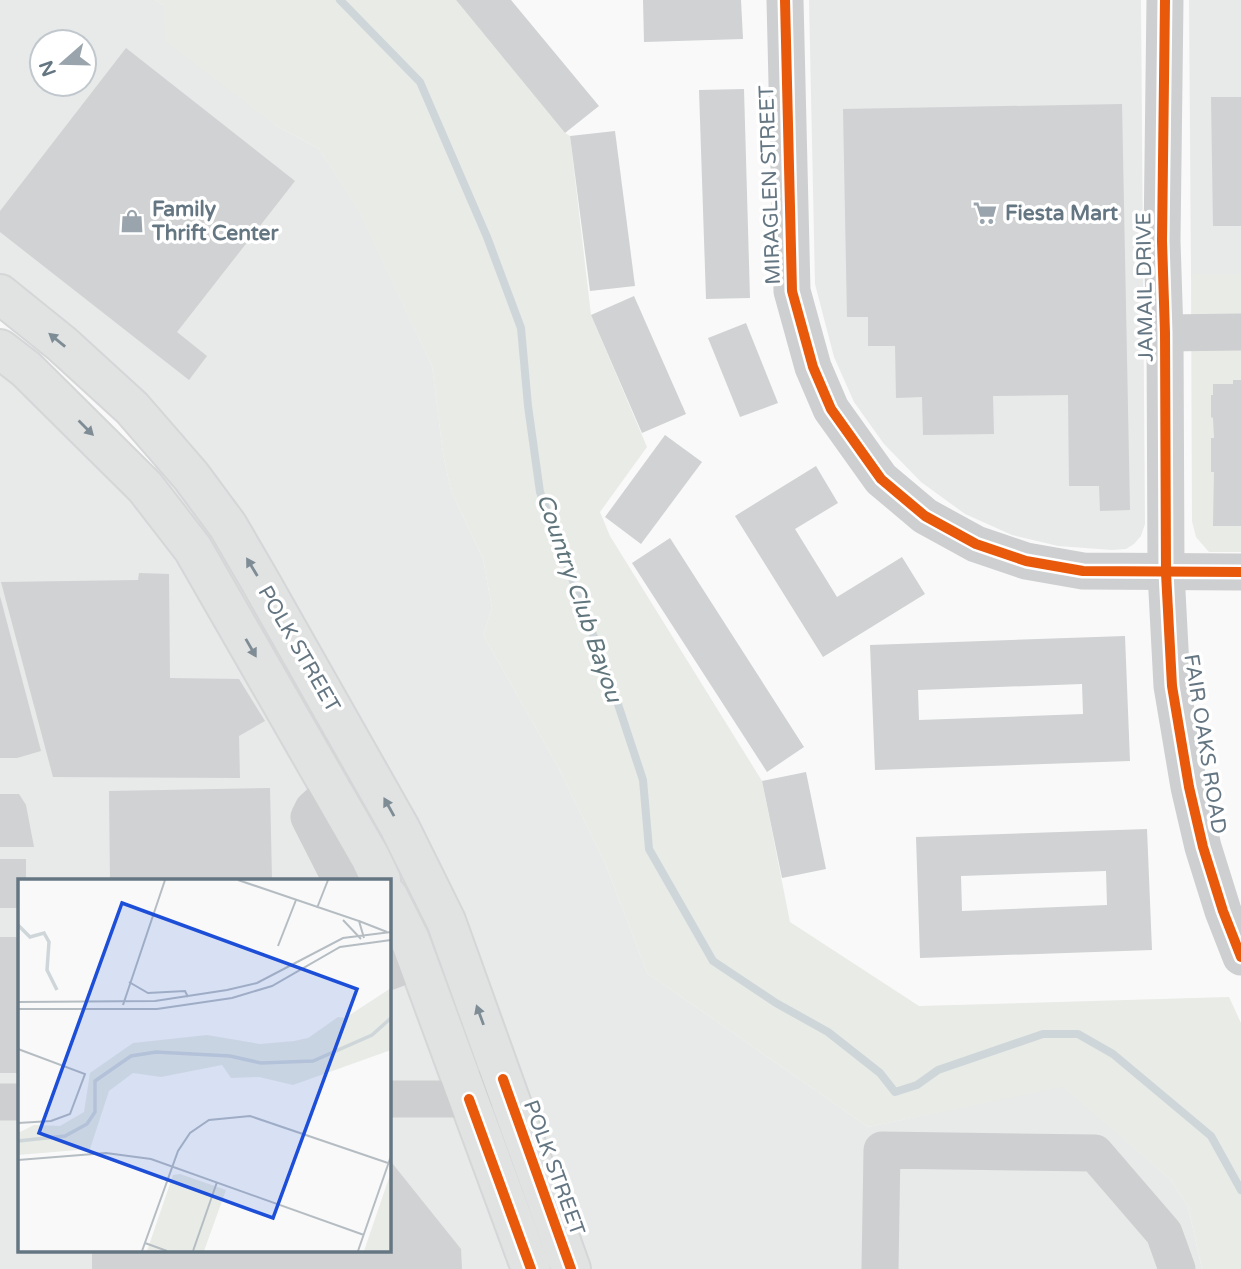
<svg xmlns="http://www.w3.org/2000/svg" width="1241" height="1269" font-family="'Varela Round',sans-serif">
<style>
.built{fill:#e8e9e9;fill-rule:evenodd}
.green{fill:#e8ebe6}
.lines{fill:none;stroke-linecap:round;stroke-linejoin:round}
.stream{stroke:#ced6d9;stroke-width:8}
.building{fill:#d0d2d3;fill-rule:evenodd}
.major-casing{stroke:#d5d6d7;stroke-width:42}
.minor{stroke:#cecfd0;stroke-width:37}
.major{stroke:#e1e2e2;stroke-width:38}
.cycleway-casing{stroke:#fff;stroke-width:15}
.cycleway{stroke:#e8590c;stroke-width:10}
.oneway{fill:#7e8c96}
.labels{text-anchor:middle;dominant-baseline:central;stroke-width:7;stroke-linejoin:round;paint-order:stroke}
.street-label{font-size:21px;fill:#657683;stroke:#fff}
.poi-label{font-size:21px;font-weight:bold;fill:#657683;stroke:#fff;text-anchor:start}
.water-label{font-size:23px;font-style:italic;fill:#60757c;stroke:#fff}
.inset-river{fill:none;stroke:#ced6d9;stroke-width:3.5}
.inset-road{fill:none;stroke:#b5bdc3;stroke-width:2}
.view{fill:#1d4ed8;fill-opacity:0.15;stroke:#1d4ed8;stroke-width:3.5}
.inset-edge{fill:none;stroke:#657683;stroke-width:3.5}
</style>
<rect width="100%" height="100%" fill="#f9f9f9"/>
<g class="built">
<path d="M0,0H155L163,5L275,125L319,149L359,211L432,366L443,454L451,491L483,559L492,608L483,635L559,769L605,863L647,973L868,1127L1063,1086L1170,1179L1188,1207L1202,1269H0V372L134,494L176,439L0,279ZM42,42H84V84H42ZM19,880H388V1250H19Z"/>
<path d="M809,0H1141L1145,524L1141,536L1134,544L1126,549L1112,550L1058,546L1012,535L965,514L921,482L884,444L854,402L834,357L815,284Z"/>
<path d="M1189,0H1241V274H1191Z"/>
</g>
<g class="green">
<path d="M155,0H456L565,133L570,136L591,315L647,447L600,512L610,536L762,781L790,922L919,1006L1229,997L1241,1023V1269H1202L1188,1207L1170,1179L1063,1087L868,1127L647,973L605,863L559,769L483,635L492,608L483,559L451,491L443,454L432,366L359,212L319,149L275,125L165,41L163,5Z"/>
<path d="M1191,274H1241V552H1209L1196,537L1192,521Z"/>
</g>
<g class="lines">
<path class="stream" d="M340,0L420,82L487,237L521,328L528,406L540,492L611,683L643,780L649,849L713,961L776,1003L828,1032L880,1073L895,1092L917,1085L938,1070L1043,1034H1078L1113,1054L1211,1136L1241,1190"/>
</g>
<g class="building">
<path d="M456,0H511L599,106L565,133Z"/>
<path d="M643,0H741L743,39L644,42Z"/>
<path d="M126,48L295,181L177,332L207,356L189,380L0,232V211Z"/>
<path d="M744,89L750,298L706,299L699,90Z"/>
<path d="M1211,97H1241V226H1213Z"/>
<path d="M1122,104L1130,510L1100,511L1099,486H1069L1068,395L993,396L994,434L923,435L922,397L896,398L895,346H868V317H847L843,109Z"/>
<path d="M615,131L635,286L590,291L570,136Z"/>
<path d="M634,296L686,414L642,433L591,315Z"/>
<path d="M746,323L778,403L740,417L708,338Z"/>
<path d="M1233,380H1241V526H1213L1214,472H1211V438H1214L1213,418L1211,417V395H1213V384H1233Z"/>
<path d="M665,435L702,462L641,544L605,517Z"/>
<path d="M816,466L838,503L795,529L837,597L902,557L925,594L823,657L735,516Z"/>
<path d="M670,538L804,747L767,772L632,563Z"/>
<path d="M139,573L169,574L170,678L239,679L265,721L239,736L240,778L53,777L1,582L138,580Z"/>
<path d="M0,596L41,751L17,758H0Z"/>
<path d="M1125,636L1130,761L875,770L870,645ZM1082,684L1083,714L919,720L918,690Z"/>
<path d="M806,772L826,869L782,878L762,781Z"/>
<path d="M270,788L272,880H110L109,791Z"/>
<path d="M0,794H19L26,805L34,847H0Z"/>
<path d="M1147,829L1152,950L920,958L916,837ZM1106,871L1107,905L962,911L961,876Z"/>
<path d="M0,859H26V880H19V908H0Z"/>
<rect x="0" y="937" width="19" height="136"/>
<path d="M388,1158L461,1249L462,1269H92V1250H388Z"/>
</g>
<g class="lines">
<g class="major-casing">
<g id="major">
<path d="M0,294L62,344L132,408L191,476L228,526L260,581L400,828L446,921L571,1269"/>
<path d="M0,349L26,369L145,487L193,549L370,857L381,880"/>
<path d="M388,896L410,940L531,1269"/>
</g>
</g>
<g class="minor">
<path d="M785,0L792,291L813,367L831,409L881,479L925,516L976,544L1026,561L1083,571L1241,572"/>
<path d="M1165,0L1162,241L1165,333L1166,573L1172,686L1189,787L1203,847L1223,911L1241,957"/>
<path d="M1165,333L1241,332"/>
<path d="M333,791L313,809L309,817L341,880"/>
<path d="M388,972L417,961"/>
<path d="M388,1099H469L492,1085"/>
<path d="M0,1102H19"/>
<path d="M880,1269L882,1150L1095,1153L1164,1233L1177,1269"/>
</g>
<use href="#major" class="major"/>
<g class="cycleway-casing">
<g id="cycleway">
<path d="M785,0L792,291L813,367L831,409L881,479L925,516L976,544L1026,561L1083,571L1241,572"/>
<path d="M1165,0L1162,241L1165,333L1166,573L1172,686L1189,787L1203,847L1223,911L1241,957"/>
<path d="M503,1079L571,1269"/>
<path d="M469,1099L531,1269"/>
</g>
</g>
<use href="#cycleway" class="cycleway"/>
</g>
<defs><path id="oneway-solid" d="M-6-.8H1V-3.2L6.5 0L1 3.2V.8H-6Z" transform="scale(1.75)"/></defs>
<g class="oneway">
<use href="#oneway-solid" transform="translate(57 340) rotate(-141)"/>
<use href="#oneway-solid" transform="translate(86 428) rotate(45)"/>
<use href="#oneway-solid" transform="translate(252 567) rotate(-121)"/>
<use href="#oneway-solid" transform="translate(251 648) rotate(60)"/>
<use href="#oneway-solid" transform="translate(389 807) rotate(-119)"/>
<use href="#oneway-solid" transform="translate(480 1015) rotate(-110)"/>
</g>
<defs>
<g id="supermarket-bare" transform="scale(1.89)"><path d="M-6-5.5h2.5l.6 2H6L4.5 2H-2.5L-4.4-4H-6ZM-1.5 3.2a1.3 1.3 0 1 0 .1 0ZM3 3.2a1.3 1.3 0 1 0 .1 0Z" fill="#99a4ac" stroke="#fff" stroke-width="2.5" paint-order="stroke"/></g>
<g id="shop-bare" transform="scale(1.89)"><path d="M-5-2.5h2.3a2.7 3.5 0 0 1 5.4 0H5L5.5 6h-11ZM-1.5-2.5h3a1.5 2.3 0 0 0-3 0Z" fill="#99a4ac" stroke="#fff" stroke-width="2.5" paint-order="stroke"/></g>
</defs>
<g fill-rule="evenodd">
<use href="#supermarket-bare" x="985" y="213"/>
<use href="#shop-bare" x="132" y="221"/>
</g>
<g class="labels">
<g class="street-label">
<text transform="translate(770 185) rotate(-92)">MIRAGLEN STREET</text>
<text transform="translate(1145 287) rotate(-91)">JAMAIL DRIVE</text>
<text transform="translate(299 649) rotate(60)">POLK STREET</text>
<text transform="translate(1205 744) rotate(81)">FAIR OAKS ROAD</text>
<text transform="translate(554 1168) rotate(70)">POLK STREET</text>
</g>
<g class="poi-label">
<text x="152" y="209">Family<tspan x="152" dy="24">Thrift Center</tspan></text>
<text x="1005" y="213">Fiesta Mart</text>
</g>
<g class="water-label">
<text transform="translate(579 598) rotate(71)">Country Club Bayou</text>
</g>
</g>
<g transform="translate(18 879)">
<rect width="373" height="373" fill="#f9f9f9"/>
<path d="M373,109V171L275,206L241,198L213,199L204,186L143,198L115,194L91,212L72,270L0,276V254L16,246L42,247L66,233L72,194L115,164L189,156L242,165L276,162L290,159L320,138L327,139ZM373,293V372H346ZM162,295L208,311L186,372H129L155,296Z" fill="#e8ebe6"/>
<path class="inset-river" d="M0,46L12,58L26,54L31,63L29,91L39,111M0,262L47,257L69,245L77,233V202L113,177L138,173L212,177L243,184L295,182L354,156L373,139"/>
<path class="inset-road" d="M220,1L341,42L346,59M299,29L310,1M325,41L343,60M341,42L369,53M260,67L278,21M111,103L130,114L167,112L170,118M0,123L137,122L209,111L239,104L325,59L373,53M105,126L147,1M0,130H139L214,119L254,107L322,68L373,61M0,170L67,195L52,235L33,242L0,244M0,281L88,274L133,280L346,356M127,364L149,372M124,372L160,272L172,254L191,241L232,237L370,284M175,372L199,303M340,372L373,277"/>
<path class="view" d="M104,24L339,110L255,339L21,254Z"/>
<rect width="373" height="373" class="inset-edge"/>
</g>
<g transform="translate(63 63) rotate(250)"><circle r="33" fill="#ffffff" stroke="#c1c8cd" stroke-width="2"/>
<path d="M0-5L12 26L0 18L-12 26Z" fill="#99a4ac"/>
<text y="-10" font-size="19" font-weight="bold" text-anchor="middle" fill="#657683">N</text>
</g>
</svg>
